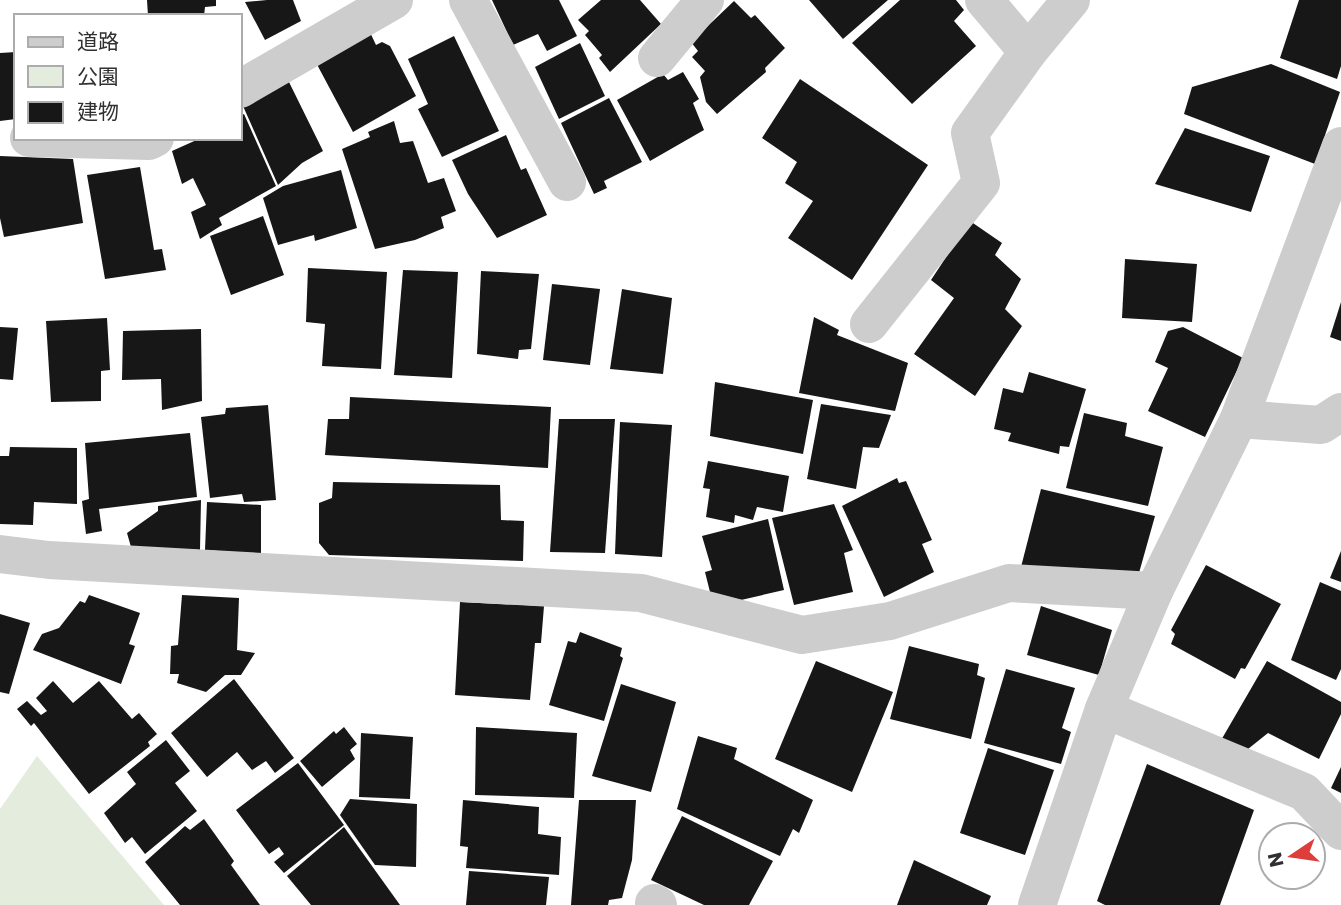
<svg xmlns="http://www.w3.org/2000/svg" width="1341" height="905" font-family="Poppins,'Noto Sans JP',sans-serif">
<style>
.green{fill:#e4ecde}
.building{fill:#171717}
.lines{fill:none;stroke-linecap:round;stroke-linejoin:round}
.street{stroke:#cdcdcd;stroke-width:38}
</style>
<rect width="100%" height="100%" fill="#fff"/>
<path class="green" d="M37,756L164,905H0V809Z"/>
<g class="building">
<path d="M147,0H216V6L205,7L204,16H148Z"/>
<path d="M267,0H293L301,21L265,40L245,2Z"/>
<path d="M492,0H559L577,36L547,51L538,34L513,45Z"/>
<path d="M601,0H640L661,24L610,72L599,58L602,55L585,35L589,31L578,20Z"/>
<path d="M809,0H888L843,39Z"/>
<path d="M900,0H956L964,10L954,21L976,46L912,104L852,43Z"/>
<path d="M1299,0H1341V66L1337,79L1280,58Z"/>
<path d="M734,1L751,18L755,15L785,48L765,68L766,72L717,114L706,102L700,77L705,71L692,57L698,51L691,42Z"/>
<path d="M368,28L376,45L382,42L390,46L416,96L353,132L313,57Z"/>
<path d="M454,36L499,131L442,157L418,109L428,104L408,59Z"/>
<path d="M580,43L605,96L559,119L535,67Z"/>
<path d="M16,52V119L0,121V53Z"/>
<path d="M1271,64L1340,92L1315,164L1184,114L1192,87Z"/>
<path d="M683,72L699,99L693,103L704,130L650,161L617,100L663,74L668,80Z"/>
<path d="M800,79L928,165L852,280L788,238L813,201L785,183L797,162L762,138Z"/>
<path d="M288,80L323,151L302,163L278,185L243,106Z"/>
<path d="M609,98L642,162L604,181L607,188L594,194L561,123Z"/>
<path d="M244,114L276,186L219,218L222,225L200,239L191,212L206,205L193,178L182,184L172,151L201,138H240V116Z"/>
<path d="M394,121L400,143L413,141L428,183L444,178L456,211L441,217L444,228L415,240L375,249L342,149L370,137L368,132Z"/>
<path d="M1185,128L1270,156L1251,212L1155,184Z"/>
<path d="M506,135L521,170L526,168L547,215L497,238L468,194L452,160Z"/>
<path d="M0,156L73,159L83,223L4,237L0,218Z"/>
<path d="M140,167L154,250L162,249L166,270L105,279L87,175Z"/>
<path d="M341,170L357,228L315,241L314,235L278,245L263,198L283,186Z"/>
<path d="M263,216L284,275L231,295L210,236Z"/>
<path d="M970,221L1002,243L995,255L1021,279L1005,309L1022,326L975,396L914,354L954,298L931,280Z"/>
<path d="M1125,259L1197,264L1192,322L1122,318Z"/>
<path d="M308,268L387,272L381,369L322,366L325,324L306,322Z"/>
<path d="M403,270L458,272L452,378L394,375Z"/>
<path d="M481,271L539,274L531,349L519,350L518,359L477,354Z"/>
<path d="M552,284L600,289L590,365L543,360Z"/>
<path d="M622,289L672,298L663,374L610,369Z"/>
<path d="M1341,302V341L1330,337Z"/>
<path d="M814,317L839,330L837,335L908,363L895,411L799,393Z"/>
<path d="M107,318L110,370L101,371V401L51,402L46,321Z"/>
<path d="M0,327L18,328L13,380L0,379Z"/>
<path d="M1183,327L1243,358L1205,437L1148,411L1168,368L1155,362L1168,331Z"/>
<path d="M201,329L202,401L162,410L161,379L122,380L123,331Z"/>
<path d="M1029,372L1086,389L1069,447L1060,446L1059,454L1008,441L1011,433L994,429L1003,388L1023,393Z"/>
<path d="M715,382L813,400L803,454L710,436Z"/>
<path d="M350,397L551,407L548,468L325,455L328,419H349Z"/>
<path d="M821,404L891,415L879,448L863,447L856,489L807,479Z"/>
<path d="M268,405L276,500L244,502L242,494L210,498L201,417L225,414L226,408Z"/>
<path d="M1084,413L1127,423L1125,436L1163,447L1148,506L1066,488Z"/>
<path d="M559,419H615L605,553L550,552Z"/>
<path d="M620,422L672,425L662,557L615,554Z"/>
<path d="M190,433L197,497L99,509L102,531L86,534L82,501L89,499L85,443Z"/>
<path d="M10,447L77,448V504L34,502L33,525L0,524V456H9Z"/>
<path d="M708,461L789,476L783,512L757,507L753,520L735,515L734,523L706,517L710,489L703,488Z"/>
<path d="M897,478L899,483L906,481L932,540L922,544L934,572L884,597L842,506Z"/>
<path d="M333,482L500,485L501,520L524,521L523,561L329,555L319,543V503L332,498Z"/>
<path d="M1041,489L1155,516L1139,573L1021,567Z"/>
<path d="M201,500L200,550L131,547L127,533L158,511V506Z"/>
<path d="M207,502L261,505V554L205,550Z"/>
<path d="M834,504L853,550L844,553L853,592L794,605L772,518Z"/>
<path d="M768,519L784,590L741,600L710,592L705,572L712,570L702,536Z"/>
<path d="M1341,551V582L1330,578Z"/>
<path d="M1206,565L1281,604L1245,669L1241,668L1235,679L1171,644L1175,634L1171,630Z"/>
<path d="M1320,582L1341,591V669L1336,680L1291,660Z"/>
<path d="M89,595L140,613L129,644L135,646L121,684L33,650L42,634L59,628L80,601L85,603Z"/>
<path d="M182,595L239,598L237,650L255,653L241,675H225L206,692L177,683L179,674H170L171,646L178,645Z"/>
<path d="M460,602L544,606L541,643H535L530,700L455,695Z"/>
<path d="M1041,606L1112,630L1099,675L1027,655Z"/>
<path d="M0,614L30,623L9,694L0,692Z"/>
<path d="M580,632L622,648L620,656L623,658L604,721L549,705L568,641L576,643Z"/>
<path d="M909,646L979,664L977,675L985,678L971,739L890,719Z"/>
<path d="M816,661L893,692L852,792L775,759Z"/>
<path d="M1267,661L1341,702V714L1319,759L1268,733L1243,753L1220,742Z"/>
<path d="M1006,669L1075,688L1062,728L1071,732L1061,764L984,743Z"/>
<path d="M234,679L294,758L275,773L266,761L252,770L237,752L207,777L171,733Z"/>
<path d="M53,681L73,703L99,681L132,719L139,713L157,734L148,742L150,746L89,794L34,723L31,726L17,709L27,701L41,715L47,711L36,698Z"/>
<path d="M621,684L676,702L651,792L592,776Z"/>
<path d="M344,727L357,744L350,750L355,759L322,787L300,761L334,731L336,734Z"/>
<path d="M476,727L577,733L574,798L475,795Z"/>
<path d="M361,733L413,737L410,799L359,797Z"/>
<path d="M698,736L737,748L734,759L813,800L799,833L793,829L780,856L677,809Z"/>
<path d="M166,740L190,771L175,783L197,811L145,854L132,837L125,843L104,813L136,784L127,772Z"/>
<path d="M988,748L1054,770L1025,855L960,833Z"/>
<path d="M298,763L344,825L284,873L274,862L284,854L279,847L269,854L236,810Z"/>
<path d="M1147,764L1254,810L1220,905H1105L1097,901Z"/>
<path d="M1341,767V793L1331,788Z"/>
<path d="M350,799L417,804L416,867L375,865L340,815Z"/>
<path d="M463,800L539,807L538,834L561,837L559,875L466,868L468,847L460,846Z"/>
<path d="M579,800H636L632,860L622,898L609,900L608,905H571Z"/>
<path d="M682,816L773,861L749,905H704L651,880Z"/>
<path d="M204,819L234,861L231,865L260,905H180L145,862L185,826L190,830Z"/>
<path d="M344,827L400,905H311L287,876Z"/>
<path d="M914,860L991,896L987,905H897Z"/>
<path d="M469,871L549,877L546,905H466Z"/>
</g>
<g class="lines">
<g class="street">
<path d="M468,0L567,182"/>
<path d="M984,0L1028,52L1071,0"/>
<path d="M657,58L705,0"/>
<path d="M240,89L394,0"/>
<path d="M29,138L149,141L155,138"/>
<path d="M869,324L981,183L970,133L1028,52"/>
<path d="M1239,419L1321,425L1341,412"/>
<path d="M0,554L49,560L641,593L802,635L890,621L1009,583L1154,591"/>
<path d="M1104,709L1304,792L1341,831"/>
<path d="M654,903L658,905"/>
<path d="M1037,905L1104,709L1154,591L1239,419L1341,146"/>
</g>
</g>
<rect x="14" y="14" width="228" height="126" fill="#ffffff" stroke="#acacac" stroke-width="2"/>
<rect x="28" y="37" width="35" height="10" fill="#cdcdcd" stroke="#acacac" stroke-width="2"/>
<text x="77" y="49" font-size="21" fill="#303030">道路</text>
<rect x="28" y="66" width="35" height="21" fill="#e4ecde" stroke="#acacac" stroke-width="2"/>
<text x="77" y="84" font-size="21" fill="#303030">公園</text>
<rect x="28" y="102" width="35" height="21" fill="#171717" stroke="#acacac" stroke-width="2"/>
<text x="77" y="119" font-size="21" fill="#303030">建物</text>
<g transform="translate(1292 856) rotate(257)"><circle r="33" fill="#ffffff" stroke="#acacac" stroke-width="2"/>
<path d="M0-5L12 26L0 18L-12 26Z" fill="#dd3e3b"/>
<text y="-10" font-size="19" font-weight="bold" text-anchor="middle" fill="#303030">N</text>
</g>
</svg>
